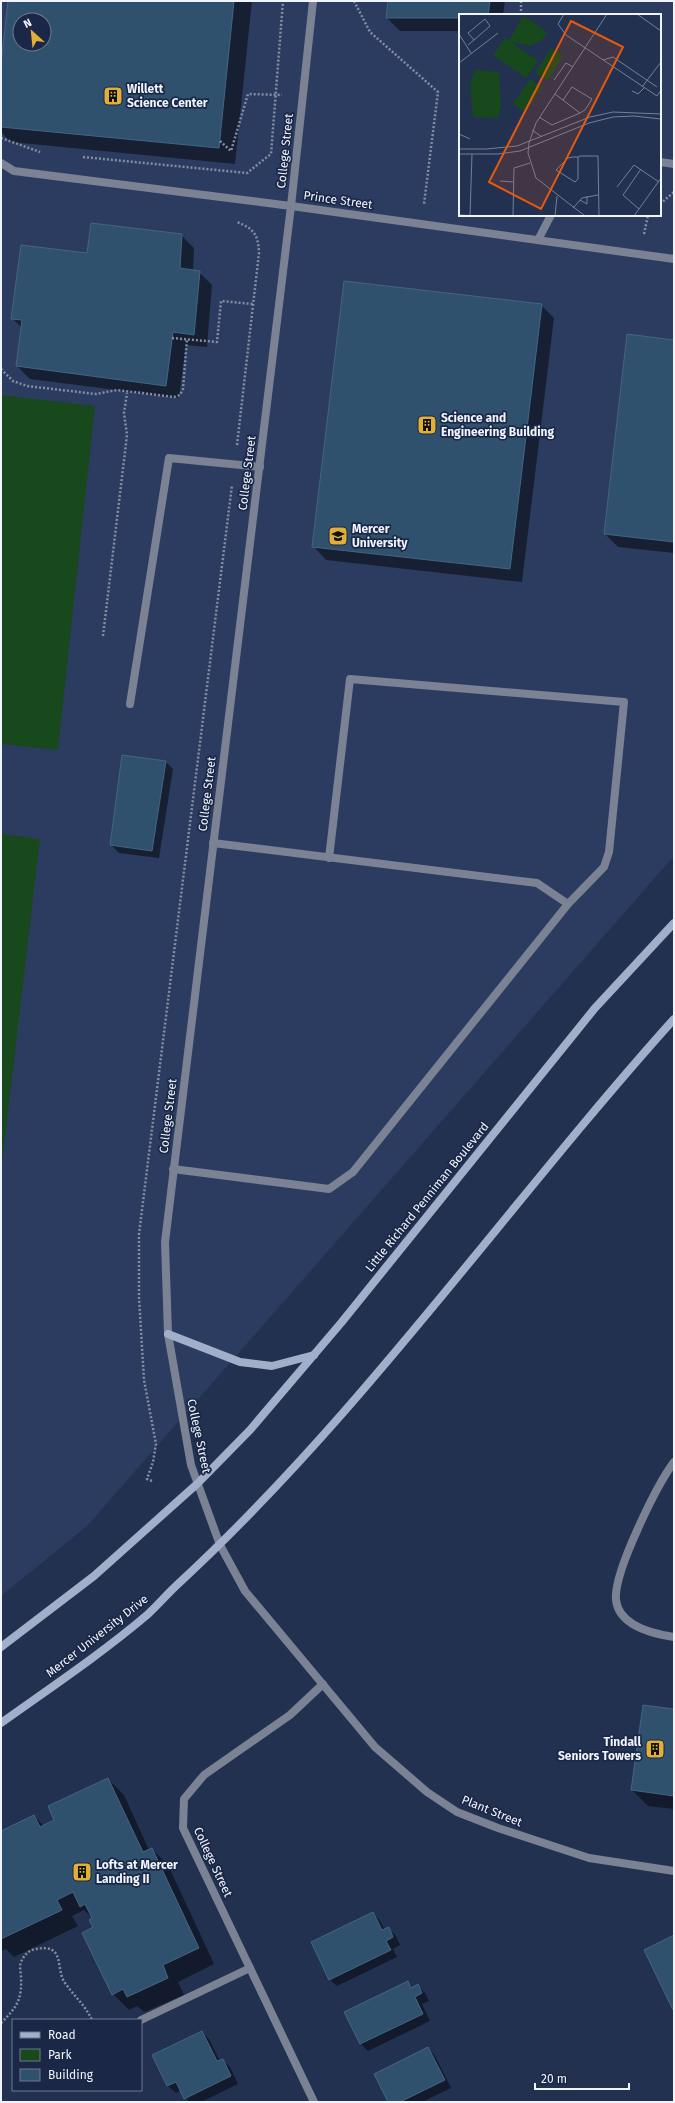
<svg xmlns="http://www.w3.org/2000/svg" width="675" height="2103" font-family="'Fira Sans',sans-serif">
<style>
.built{fill:#2c3c61;fill-rule:evenodd}
.green{fill:#17491d}
.shadow{fill:#0007;fill-rule:evenodd}
.building{fill:#30516d;stroke:#446582;fill-rule:evenodd}
.lines{fill:none;stroke-linecap:round;stroke-linejoin:round}
.path{stroke:#848da2;stroke-width:2.5;stroke-dasharray:2 2;stroke-linecap:butt}
.lane{stroke:#7a8293;stroke-width:8}
.street{stroke:#7a8293;stroke-width:8}
.secondary{stroke:#a2afca;stroke-width:8}
.labels{text-anchor:middle;dominant-baseline:central;stroke-width:3.5;stroke-linejoin:round;paint-order:stroke}
.poi-label{font-size:12px;font-weight:bold;fill:#f0f4fd;stroke:#1a2746;text-anchor:start}
.street-label{font-size:12px;fill:#f0f4fd;stroke:#1a2746}
.inset-road{fill:none;stroke:#757f96;stroke-width:1}
.view{fill:#e8590c;fill-opacity:0.15;stroke:#e8590c;stroke-width:2}
.inset-edge{fill:none;stroke:#f0f4fd;stroke-width:2}
</style>
<rect width="100%" height="100%" fill="#233151"/>
<path class="built" d="M1,1H674V856L87,1526L1,1596ZM460,15H660V215H460ZM20,20H44V44H20Z"/>
<g class="green">
<path d="M1,395L95,406L58,750L1,744Z"/>
<path d="M1,834L40,839L1,1171Z"/>
</g>
<g class="shadow">
<path d="M9,1H252L235,164L11,142L1,132V73ZM20,20H44V44H20Z"/>
<path d="M389,1H505L503,15H460V31H400L387,18Z"/>
<path d="M181,235L194,248L193,271L199,272L212,285L207,347L186,345L179,398L30,379L17,366L22,328L12,318L88,254Z"/>
<path d="M541,305L554,318L522,582L326,560L313,546Z"/>
<path d="M674,341V553L618,547L605,534Z"/>
<path d="M166,762L173,769L159,858L119,853L111,845Z"/>
<path d="M674,1710V1809L648,1806L632,1790Z"/>
<path d="M108,1779L124,1795L149,1850L152,1849L168,1865L214,1964L178,1982L184,1995L144,2012L137,2006L129,2010L113,1994L93,1919L84,1910L72,1916L78,1926L14,1957L6,1949L1,1951V1832L34,1816L44,1826L56,1820Z"/>
<path d="M373,1913L380,1921L385,1930L388,1928L396,1936L400,1945L393,1949L397,1957L337,1986L329,1979Z"/>
<path d="M407,1982L413,1988L417,1985L425,1993L429,2001L422,2004L430,2021L368,2051L361,2044L346,2013Z"/>
<path d="M202,2032L209,2039L220,2061L222,2060L230,2067L238,2084L201,2102H189L181,2090L176,2093L168,2086L154,2055Z"/>
<path d="M428,2048L435,2056L451,2088L422,2102H389Z"/>
</g>
<g class="building">
<path d="M8,1H234L219,148L1,127V64ZM20,20H44V44H20Z"/>
<path d="M388,1H490L488,15H460V18H386Z"/>
<path d="M91,223L182,234L180,268L200,271L194,335L173,332L166,386L16,366L22,320L11,319L21,245L87,253Z"/>
<path d="M344,281L542,304L510,569L312,547Z"/>
<path d="M627,334L674,340V542L604,534Z"/>
<path d="M122,755L166,761L152,851L110,845Z"/>
<path d="M643,1705L674,1709V1796L631,1790Z"/>
<path d="M108,1778L143,1852L152,1848L199,1948L163,1965L168,1978L127,1997L123,1989L112,1995L82,1933L93,1927L89,1920L92,1918L85,1904L80,1907L73,1892L57,1900L62,1910L1,1939V1831L34,1815L40,1827L54,1820L48,1806Z"/>
<path d="M373,1912L382,1930L389,1927L393,1937L386,1941L391,1950L329,1980L311,1942Z"/>
<path d="M674,1935V2009L673,2010L644,1950Z"/>
<path d="M408,1981L411,1988L418,1984L422,1993L415,1997L423,2014L360,2044L344,2012Z"/>
<path d="M202,2031L217,2061L223,2059L231,2076L184,2099L176,2082L167,2086L152,2055Z"/>
<path d="M428,2047L445,2080L400,2102H388L374,2074Z"/>
</g>
<g class="lines">
<g class="path">
<path d="M354,1L370,32L438,92L424,204"/>
<path d="M521,1V15"/>
<path d="M1,138L40,152"/>
<path d="M220,141L231,151L248,94L282,95"/>
<path d="M83,157L247,173L271,154L283,1"/>
<path d="M660,204L674,192"/>
<path d="M644,234L648,215"/>
<path d="M172,338L217,342L221,301L253,304"/>
<path d="M1,369L13,381L27,386L96,394L117,390L174,397L180,395L183,389L187,339"/>
<path d="M237,445L259,253C258,234 254,229 237,222"/>
<path d="M103,636L127,435L124,413L127,393"/>
<path d="M152,1481L147,1479L153,1462L156,1444L144,1380L139,1297V1234L232,485"/>
<path d="M1,2023C17,2007 22,2000 21,1977C21,1972 19,1967 21,1962C24,1955 29,1950 36,1949C66,1943 55,1969 65,1983C74,1996 85,2005 92,2020"/>
</g>
<g class="lane">
<path d="M660,162L674,164"/>
<path d="M538,240L551,215"/>
<path d="M130,704L169,458L260,467"/>
<path d="M329,858L350,679L624,702L609,852L604,867L568,904"/>
<path d="M173,1169L329,1189L353,1172L568,904L537,883L213,843"/>
<path d="M674,1462C657,1485 613,1573 616,1600C619,1626 654,1634 674,1637"/>
<path d="M141,2020L250,1968"/>
</g>
<g class="street">
<path d="M313,1L291,206L165,1242L168,1334L191,1465L220,1545L245,1591L375,1747L427,1792L457,1812L498,1828L589,1858L674,1871"/>
<path d="M1,163L14,171L291,206L674,259"/>
<path d="M314,2102L183,1828L184,1799L204,1775L290,1715L323,1684"/>
</g>
<g class="secondary">
<path d="M168,1334L240,1362L272,1366L314,1355"/>
<path d="M1,1647L94,1576L197,1484L250,1430L341,1323L595,1008L674,923"/>
<path d="M1,1723C50,1688 101,1654 147,1615C158,1605 167,1594 178,1584C363,1413 507,1205 674,1019"/>
</g>
</g>
<defs>
<g id="building-square" transform="scale(1)"><rect x="-9" y="-9" width="18" height="18" rx="4" fill="#e1af34" stroke="#1a2746"/><path d="M-4-6H4V6H1V3H-1V6H-4ZM-2.5-4.3h1.7v1.8h-1.7ZM.8-4.3h1.7v1.8H.8ZM-2.5-1h1.7V.8h-1.7ZM.8-1h1.7V.8H.8Z" fill="#111"/></g>
<g id="university-square" transform="scale(1)"><rect x="-9" y="-9" width="18" height="18" rx="4" fill="#e1af34" stroke="#1a2746"/><path d="M0-5L7-2L0 1L-7-2ZM-4 1L0 2.5L4 1V4Q0 6-4 4Z" fill="#111"/></g>
</defs>
<g fill-rule="evenodd">
<use href="#building-square" x="113" y="96"/>
<use href="#building-square" x="427" y="425"/>
<use href="#university-square" x="338" y="536"/>
<use href="#building-square" x="655" y="1749"/>
<use href="#building-square" x="82" y="1872"/>
</g>
<g class="labels">
<g class="poi-label">
<text x="127" y="89">Willett<tspan x="127" dy="14">Science Center</tspan></text>
<text x="441" y="418">Science and<tspan x="441" dy="14">Engineering Building</tspan></text>
<text x="352" y="529">Mercer<tspan x="352" dy="14">University</tspan></text>
<text x="641" y="1742" text-anchor="end">Tindall<tspan x="641" dy="14">Seniors Towers</tspan></text>
<text x="96" y="1865">Lofts at Mercer<tspan x="96" dy="14">Landing II</tspan></text>
</g>
<g class="street-label">
<text transform="translate(285 151) rotate(-84)">College Street</text>
<text transform="translate(338 200) rotate(8)">Prince Street</text>
<text transform="translate(247 473) rotate(-83)">College Street</text>
<text transform="translate(207 794) rotate(-83)">College Street</text>
<text transform="translate(168 1116) rotate(-83)">College Street</text>
<text transform="translate(427 1197) rotate(-51)">Little Richard Penniman Boulevard</text>
<text transform="translate(199 1436) rotate(78)">College Street</text>
<text transform="translate(97 1636) rotate(-38)">Mercer University Drive</text>
<text transform="translate(492 1811) rotate(22)">Plant Street</text>
<text transform="translate(213 1862) rotate(65)">College Street</text>
</g>
</g>
<g transform="translate(459 14)">
<rect width="202" height="202" fill="#233151"/>
<path d="M63,4H68L88,18L83,26L71,32L52,28L79,47L67,64L34,41L46,24L50,26ZM92,34L104,42L88,67L76,59ZM16,56L40,58L42,91L39,104L14,103L11,71ZM71,65L83,73L66,98L54,90Z" fill="#17491d"/>
<path class="inset-road" d="M105,0L99,10L107,21L198,82L202,76M178,0L202,17M0,20L12,39M9,31L15,26L31,12L26,5L9,19L15,26M144,46L154,43L198,73M0,49L39,19M95,66L107,49L114,53M183,73L202,48M173,77L179,80L185,74M104,86L113,73L133,85L126,96L121,99M80,103L93,111L121,99L96,80M73,116L83,123M0,120L11,125M0,135H27L58,132L131,103L154,98L202,100M0,140H39L61,137L130,109L154,103L175,102L202,105M119,143V165L116,168L97,156L109,144L114,143H119L121,142H139L140,202M41,167L55,168M158,173L175,151L200,168M121,186L128,190V182M114,194L123,184L139,181M180,195L164,181L182,155M0,201L24,202M11,202L13,140M54,202L55,154L71,149M96,202L98,182M126,202L77,164L69,139L70,129L77,109L148,0M175,202L202,164"/>
<path class="view" d="M112,7L164,33L82,195L30,168Z"/>
<rect width="202" height="202" class="inset-edge"/>
</g>
<rect width="675" height="2103" fill="none" stroke="#f0f4fd" stroke-width="4"/>
<rect x="12" y="2019" width="130" height="72" fill="#1a2746" stroke="#70798f"/>
<rect x="20" y="2032" width="20" height="6" fill="#a2afca" stroke="#70798f"/>
<text x="48" y="2039" font-size="12" fill="#f0f4fd">Road</text>
<rect x="20" y="2049" width="20" height="12" fill="#17491d" stroke="#70798f"/>
<text x="48" y="2059" font-size="12" fill="#f0f4fd">Park</text>
<rect x="20" y="2069" width="20" height="12" fill="#30516d" stroke="#70798f"/>
<text x="48" y="2079" font-size="12" fill="#f0f4fd">Building</text>
<g transform="translate(32 32) rotate(333)"><circle r="19" fill="#1a2746" stroke="#70798f"/>
<path d="M0-3L7 15L0 10L-7 15Z" fill="#e1af34"/>
<text y="-6" font-size="11" font-weight="bold" text-anchor="middle" fill="#f0f4fd">N</text>
</g>
<path d="M535 2083v6h94v-6" fill="none" stroke="#f0f4fd" stroke-width="2"/>
<text x="541" y="2083" font-size="12" fill="#f0f4fd" stroke="#1a2746" stroke-width="3" paint-order="stroke">20 m</text>
</svg>
